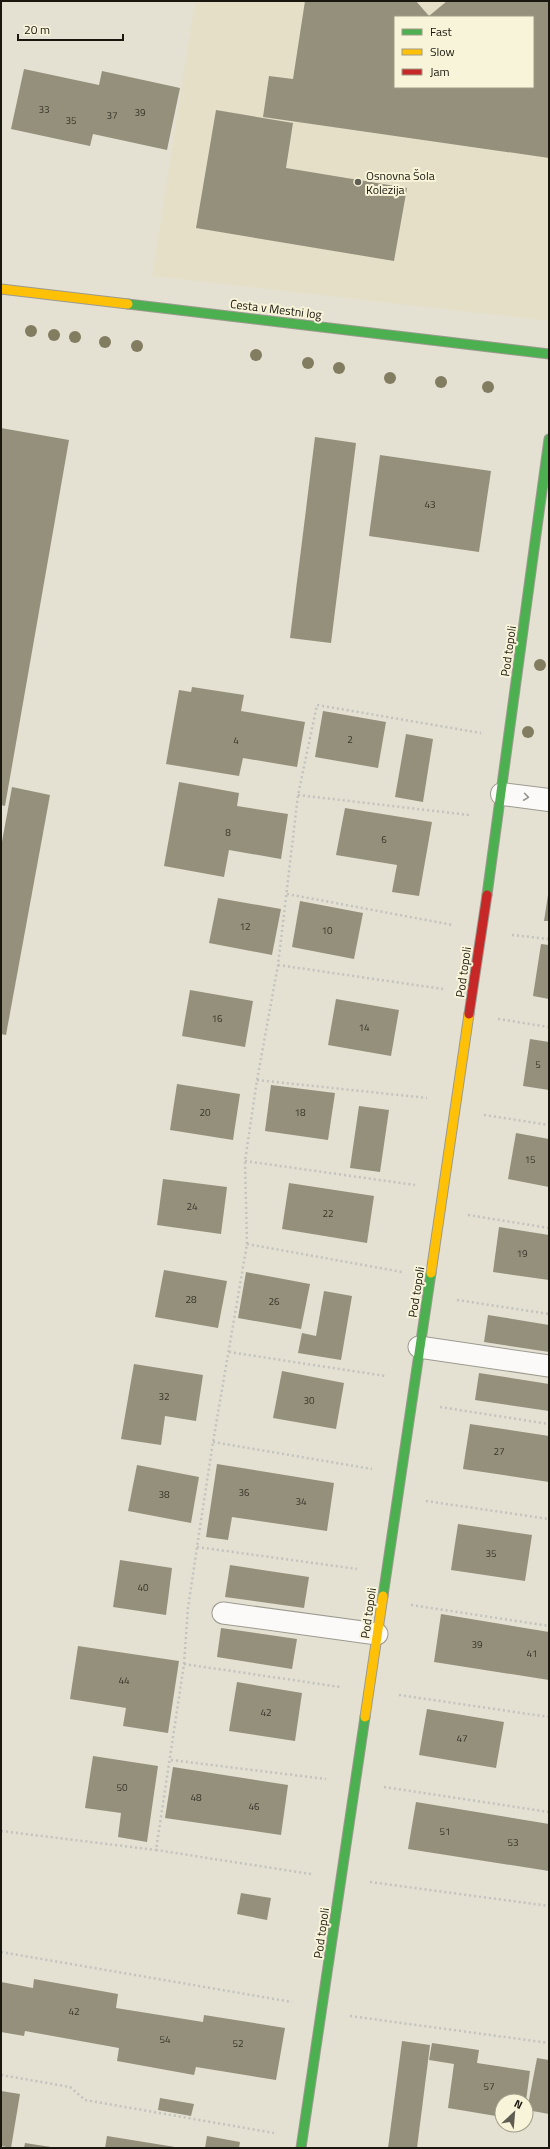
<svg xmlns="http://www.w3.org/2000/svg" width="550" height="2149" font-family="'Titillium Web',sans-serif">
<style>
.built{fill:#e4dfc6;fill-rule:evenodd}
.building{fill:#94907c;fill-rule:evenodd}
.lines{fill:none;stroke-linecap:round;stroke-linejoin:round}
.lane-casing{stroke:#9c9a8f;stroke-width:23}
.street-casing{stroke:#9c9a8f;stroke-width:24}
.fast-casing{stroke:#9c9a8f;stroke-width:11}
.slow-casing{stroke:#9c9a8f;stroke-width:11}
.jam-casing{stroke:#9c9a8f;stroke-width:11}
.path{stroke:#c3c2be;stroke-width:2.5;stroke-dasharray:2 3;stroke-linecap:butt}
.lane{stroke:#fbfaf8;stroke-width:21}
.street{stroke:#fbfaf8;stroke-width:22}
.fast{stroke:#4caf50;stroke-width:9}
.slow{stroke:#ffc107;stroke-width:9}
.jam{stroke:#c62828;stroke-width:9}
.tree{fill:#827d60}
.oneway{stroke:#95948f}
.poi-dot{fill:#605e53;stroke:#f8f4d9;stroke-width:1.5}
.labels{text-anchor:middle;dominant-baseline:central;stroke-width:4;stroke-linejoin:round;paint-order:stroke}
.number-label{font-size:10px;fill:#38352a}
.poi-label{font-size:12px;fill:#19170e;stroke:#f8f4d9;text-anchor:start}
.street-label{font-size:12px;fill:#19170e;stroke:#f8f4d9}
</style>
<rect width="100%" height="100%" fill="#e4e1d3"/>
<path class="built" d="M195,1H549V321L152,276ZM395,17H533V87H395Z"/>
<g class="building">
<path d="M305,1H416L429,16L447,1H549V158L263,117L269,76L293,79ZM395,17H533V87H395Z"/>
<path d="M24,69L99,85L102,71L180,88L167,150L93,134L90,146L11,129Z"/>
<path d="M216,110L293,123L286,168L407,188L394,261L196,228Z"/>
<path d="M1,428L69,440L5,806L1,805Z"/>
<path d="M315,437L356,443L331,643L290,638Z"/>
<path d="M380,455L491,471L479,552L369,536Z"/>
<path d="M192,687L244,695L241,711L305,722L297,767L243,758L239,776L166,764L179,690L191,692Z"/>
<path d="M323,711L386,722L378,768L315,757Z"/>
<path d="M406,734L433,739L423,802L395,797Z"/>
<path d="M179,782L239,793L237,806L288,814L281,859L229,850L224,877L164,866Z"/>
<path d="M12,787L50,795L6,1035L1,1034V847Z"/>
<path d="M345,808L432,822L419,896L392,892L397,865L336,855Z"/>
<path d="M548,895H549V921H544Z"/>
<path d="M218,898L281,909L272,955L209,943Z"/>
<path d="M300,901L363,913L354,959L292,947Z"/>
<path d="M541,944L549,945V999L533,996Z"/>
<path d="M190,990L253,1001L245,1047L182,1036Z"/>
<path d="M336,999L399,1010L391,1056L328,1045Z"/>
<path d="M530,1039L549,1042V1090L523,1086Z"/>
<path d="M177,1084L240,1094L233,1140L170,1130Z"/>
<path d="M271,1085L335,1093L328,1140L265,1131Z"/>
<path d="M359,1106L389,1110L380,1172L350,1168Z"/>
<path d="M516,1133L549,1139V1187L508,1179Z"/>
<path d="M163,1179L227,1187L221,1234L157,1225Z"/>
<path d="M289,1183L374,1196L367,1243L282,1229Z"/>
<path d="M499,1227L549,1235V1280L493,1272Z"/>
<path d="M164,1270L227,1281L218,1328L155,1317Z"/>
<path d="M246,1272L310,1284L301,1329L238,1318Z"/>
<path d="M324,1291L352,1296L341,1360L298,1353L302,1333L316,1336Z"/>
<path d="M488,1315L549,1325V1352L484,1342Z"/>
<path d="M134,1364L203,1375L196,1421L165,1416L161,1445L121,1439Z"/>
<path d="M282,1371L344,1383L336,1429L273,1418Z"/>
<path d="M479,1373L549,1384V1411L475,1400Z"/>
<path d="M470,1424L549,1436V1482L463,1469Z"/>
<path d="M217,1464L334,1483L327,1531L232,1517L228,1540L206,1537Z"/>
<path d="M137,1465L199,1477L191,1523L128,1511Z"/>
<path d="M458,1524L532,1535L525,1581L451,1570Z"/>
<path d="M120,1560L172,1568L166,1615L113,1607Z"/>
<path d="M230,1565L309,1577L304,1608L225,1597Z"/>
<path d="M441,1614L549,1632V1680L434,1662Z"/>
<path d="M221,1628L297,1639L292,1669L217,1657Z"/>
<path d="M78,1646L179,1661L168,1733L123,1726L126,1708L70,1699Z"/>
<path d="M237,1682L302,1693L295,1741L229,1731Z"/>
<path d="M427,1709L504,1722L496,1768L419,1755Z"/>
<path d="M93,1756L158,1766L147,1842L118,1837L121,1813L85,1808Z"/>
<path d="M173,1767L288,1785L281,1835L165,1818Z"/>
<path d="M416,1802L549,1824V1871L408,1849Z"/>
<path d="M241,1893L271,1898L267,1920L237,1914Z"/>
<path d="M34,1979L118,1994L116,2008L203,2022L204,2015L285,2028L276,2080L196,2067L194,2075L117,2061L119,2048L25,2031L24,2036L1,2032V1982L33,1988Z"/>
<path d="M402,2041L430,2045L417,2148H388Z"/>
<path d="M432,2043L479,2050L477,2063L530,2071L526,2101H502V2117L448,2108L454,2064L429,2060Z"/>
<path d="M537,2058L549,2060V2114L527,2110Z"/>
<path d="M1,2091L20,2094L11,2148L1,2146Z"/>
<path d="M160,2098L194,2104L191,2116L158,2110Z"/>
<path d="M107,2136L175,2147V2148H105Z"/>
<path d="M207,2136L240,2142L239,2148H205Z"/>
<path d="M25,2143L51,2147V2148H24Z"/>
</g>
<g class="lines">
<g class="lane-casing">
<g id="lane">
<path d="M419,1347L549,1366"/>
<path d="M223,1613L377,1634"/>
</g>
</g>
<g class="street-casing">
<path id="street" d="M502,794L549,800"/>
</g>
<g class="fast-casing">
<g id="fast">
<path d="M128,304L549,354"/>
<path d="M487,895L549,439"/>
<path d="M383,1596L431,1273"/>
<path d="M301,2148L365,1717"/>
</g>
</g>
<g class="slow-casing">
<g id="slow">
<path d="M1,289L128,304"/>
<path d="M431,1273L469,1014"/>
<path d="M365,1717L383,1596"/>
</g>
</g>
<g class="jam-casing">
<path id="jam" d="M469,1014L487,895"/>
</g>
<g class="path">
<path d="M298,795L469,815"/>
<path d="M287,894L453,925"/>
<path d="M512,935L549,939"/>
<path d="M278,965L443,989"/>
<path d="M498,1019L549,1027"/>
<path d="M257,1080L427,1098"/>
<path d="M484,1115L549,1125"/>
<path d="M245,1161L415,1185"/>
<path d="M468,1215L549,1228"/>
<path d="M247,1244L402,1272"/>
<path d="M457,1300L549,1314"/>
<path d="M229,1352L385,1376"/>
<path d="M440,1407L549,1424"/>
<path d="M213,1442L372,1469"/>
<path d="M426,1501L549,1519"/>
<path d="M197,1547L357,1569"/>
<path d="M411,1605L549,1626"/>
<path d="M184,1664L340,1687"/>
<path d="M399,1695L549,1717"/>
<path d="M171,1760L326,1779"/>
<path d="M384,1787L549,1812"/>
<path d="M1,1831L156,1850"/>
<path d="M311,1874L156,1850L184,1664L188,1608L197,1547L213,1442L247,1244L245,1161L257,1080L278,965L298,795L317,705L481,733"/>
<path d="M370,1882L549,1906"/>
<path d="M1,1952L292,2002"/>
<path d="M350,2016L549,2043"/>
<path d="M1,2075L70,2087L85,2100L274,2133"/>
</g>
<use href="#lane" class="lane"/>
<use href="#street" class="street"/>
<use href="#fast" class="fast"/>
<use href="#slow" class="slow"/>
<use href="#jam" class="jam"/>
</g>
<g class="tree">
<circle cx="31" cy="331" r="6"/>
<circle cx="54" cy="335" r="6"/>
<circle cx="75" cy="337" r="6"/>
<circle cx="105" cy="342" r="6"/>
<circle cx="137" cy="346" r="6"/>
<circle cx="256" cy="355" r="6"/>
<circle cx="308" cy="363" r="6"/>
<circle cx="339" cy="368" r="6"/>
<circle cx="390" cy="378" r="6"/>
<circle cx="441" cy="382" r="6"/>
<circle cx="488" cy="387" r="6"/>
<circle cx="540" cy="665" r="6"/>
<circle cx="528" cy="732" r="6"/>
</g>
<defs><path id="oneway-chevron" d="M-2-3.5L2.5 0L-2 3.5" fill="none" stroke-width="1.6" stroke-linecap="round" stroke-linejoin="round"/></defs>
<use class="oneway" href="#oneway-chevron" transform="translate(526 797) rotate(8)"/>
<circle class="poi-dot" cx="358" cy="182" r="4"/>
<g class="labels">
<g class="number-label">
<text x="44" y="109">33</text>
<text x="140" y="112">39</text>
<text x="112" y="115">37</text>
<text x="71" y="120">35</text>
<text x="430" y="504">43</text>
<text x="350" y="739">2</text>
<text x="236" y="740">4</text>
<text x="228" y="832">8</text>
<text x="384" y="839">6</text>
<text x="245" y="926">12</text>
<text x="327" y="930">10</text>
<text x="217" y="1018">16</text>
<text x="364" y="1027">14</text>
<text x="538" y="1064">5</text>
<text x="205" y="1112">20</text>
<text x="300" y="1112">18</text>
<text x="530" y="1159">15</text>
<text x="192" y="1206">24</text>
<text x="328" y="1213">22</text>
<text x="522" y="1253">19</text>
<text x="191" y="1299">28</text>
<text x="274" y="1301">26</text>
<text x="164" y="1396">32</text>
<text x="309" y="1400">30</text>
<text x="499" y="1451">27</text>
<text x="244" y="1492">36</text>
<text x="164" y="1494">38</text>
<text x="301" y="1501">34</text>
<text x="491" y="1553">35</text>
<text x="143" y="1587">40</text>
<text x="477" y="1644">39</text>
<text x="532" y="1653">41</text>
<text x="124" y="1680">44</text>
<text x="266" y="1712">42</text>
<text x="462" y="1738">47</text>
<text x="122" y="1787">50</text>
<text x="196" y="1797">48</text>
<text x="254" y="1806">46</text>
<text x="445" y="1831">51</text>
<text x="513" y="1842">53</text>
<text x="74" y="2011">42</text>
<text x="165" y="2039">54</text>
<text x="238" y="2043">52</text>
<text x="489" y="2086">57</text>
</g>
<g class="poi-label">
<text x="366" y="175">Osnovna Šola<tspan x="366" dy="14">Kolezija</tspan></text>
</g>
<g class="street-label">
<text transform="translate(276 309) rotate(7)">Cesta v Mestni log</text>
<text transform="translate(508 651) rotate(-82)">Pod topoli</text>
<text transform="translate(463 972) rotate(-82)">Pod topoli</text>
<text transform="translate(416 1292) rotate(-81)">Pod topoli</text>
<text transform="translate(368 1613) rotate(-82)">Pod topoli</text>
<text transform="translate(321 1933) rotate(-82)">Pod topoli</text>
</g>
</g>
<rect width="550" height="2149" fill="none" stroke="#19170e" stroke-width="4"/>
<rect x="394" y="16" width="140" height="72" fill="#f8f4d9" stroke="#9f9c88"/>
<rect x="402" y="29" width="20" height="6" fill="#4caf50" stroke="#9f9c88"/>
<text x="430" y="36" font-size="12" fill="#19170e">Fast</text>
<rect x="402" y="49" width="20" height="6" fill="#ffc107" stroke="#9f9c88"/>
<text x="430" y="56" font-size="12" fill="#19170e">Slow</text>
<rect x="402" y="69" width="20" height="6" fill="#c62828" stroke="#9f9c88"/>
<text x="430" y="76" font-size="12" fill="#19170e">Jam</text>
<g transform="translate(514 2113) rotate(26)"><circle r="19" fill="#f8f4d9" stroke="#9f9c88"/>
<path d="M0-3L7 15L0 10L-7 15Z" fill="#605e53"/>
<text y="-6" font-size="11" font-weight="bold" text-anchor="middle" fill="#19170e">N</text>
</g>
<path d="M18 34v6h105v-6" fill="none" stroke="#19170e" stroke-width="2"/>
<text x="24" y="34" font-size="12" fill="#19170e" stroke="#f8f4d9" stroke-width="3" paint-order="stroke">20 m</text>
</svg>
